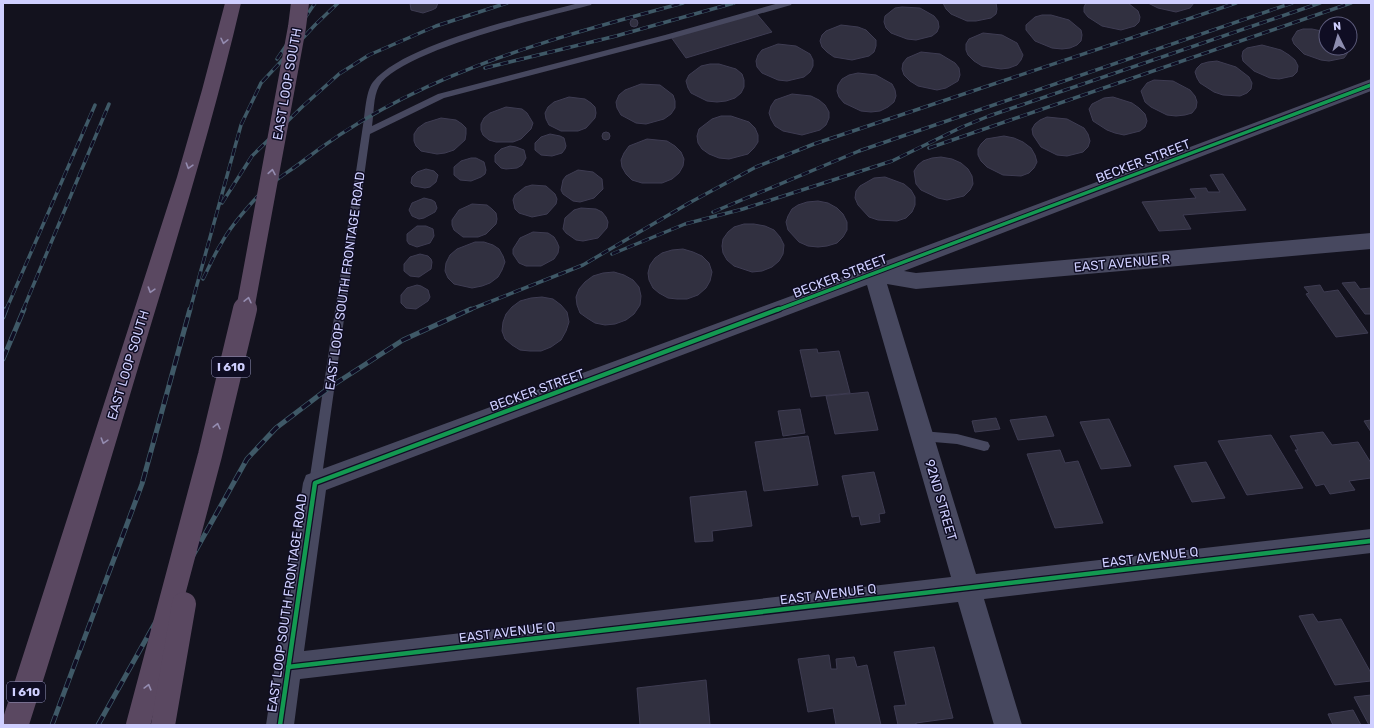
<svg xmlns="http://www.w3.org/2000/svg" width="1374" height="728" font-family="Rubik,sans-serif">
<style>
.building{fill:#313040;stroke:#3e3c52}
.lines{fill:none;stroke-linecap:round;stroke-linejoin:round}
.lane{fill:#47485f;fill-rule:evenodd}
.street{fill:#47485f;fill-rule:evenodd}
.highway{fill:#5a4861;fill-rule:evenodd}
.rail-far1-casing{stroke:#3f5967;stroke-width:3.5}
.rail-casing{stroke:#3f5967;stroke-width:5}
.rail-far1{stroke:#0f0d23;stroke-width:2.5;stroke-dasharray:8;stroke-linecap:butt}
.rail{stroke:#0f0d23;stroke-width:3.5;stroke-dasharray:10;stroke-linecap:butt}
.highway-bridge-far1{stroke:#5a4861;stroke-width:18}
.highway-bridge{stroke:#5a4861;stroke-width:24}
.cycleway-far1-casing{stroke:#0f0d23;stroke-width:5.5}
.cycleway-casing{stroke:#0f0d23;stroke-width:7}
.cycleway-far1{stroke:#139951;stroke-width:3.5}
.cycleway{stroke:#139951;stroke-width:4.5}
.oneway{stroke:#948cb0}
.labels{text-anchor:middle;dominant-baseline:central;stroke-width:3;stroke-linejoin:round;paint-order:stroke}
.shield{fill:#0f0d23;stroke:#9595bd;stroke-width:1}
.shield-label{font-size:12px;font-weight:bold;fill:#cfcfff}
.street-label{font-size:13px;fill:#cfcfff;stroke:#0f0d23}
</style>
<rect width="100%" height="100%" fill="#13121e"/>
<g class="building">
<path d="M410,3H438L436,8L432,10L423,13L411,10Z"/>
<path d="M943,3H996L997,9L996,14L991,18L976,21H967L951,14L946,9Z"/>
<path d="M1086,3H1128L1138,11L1140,17L1139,22L1135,26L1121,30L1102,26L1088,17L1084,12V7Z"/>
<path d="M1148,3H1194L1190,8L1176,12L1158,8Z"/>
<path d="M902,7L920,8L934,16L938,21L939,27L937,32L932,36L916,40L907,39L891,33L886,28L884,22L885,16L895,8Z"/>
<path d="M756,13L772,32L686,58L671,37Z"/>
<path d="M1042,15H1051L1069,20L1081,30L1082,35L1081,41L1077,45L1070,48L1062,49L1052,48L1035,41L1026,30V25L1035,17Z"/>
<circle cx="634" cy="23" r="4"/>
<path d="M841,25L858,27L866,30L876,40V46L874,52L869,56L852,60L834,57L827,52L822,47L820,41L822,35L826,31Z"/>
<path d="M1303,29H1312L1326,32V48H1347V54L1344,58L1329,61L1321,60L1304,54L1294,44L1292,39L1297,31Z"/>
<path d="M983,33L1002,35L1017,43L1023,55L1021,60L1017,65L1009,68L1001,69L982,66L974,61L968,55L966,50V44L969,39Z"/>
<path d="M778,44L796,46L810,54L813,60V66L810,72L804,77L787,81L778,80L762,73L757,67L756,61L758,55L762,50Z"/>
<path d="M1262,45L1281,50L1289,55L1295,60L1298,66L1297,72L1293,76L1279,79L1270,78L1254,71L1243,61L1242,56L1243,51L1247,48Z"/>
<path d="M921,52L940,54L955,63L959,68L960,75L958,81L946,88L937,90L918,86L910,81L904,75L902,69L903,63L907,58Z"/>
<path d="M1217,61L1236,67L1249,77L1252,83L1251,89L1247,93L1240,96L1223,95L1214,92L1200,83L1197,78L1195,72L1197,68L1201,64L1208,62Z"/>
<path d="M710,64H719L736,69L742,74L744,80V87L741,93L735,98L726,101L717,102L707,101L691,93L688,88L686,81L689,75L701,66Z"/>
<path d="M858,73L876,75L892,84L895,90L896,96L894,102L888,107L880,111L871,112L861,111L844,103L839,97L837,91L838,85L842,79L849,75Z"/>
<path d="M1154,80L1173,81L1190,90L1195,96L1197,102L1196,108L1192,113L1185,115L1176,116L1167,115L1151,107L1145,102L1141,91L1147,83Z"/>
<path d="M641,84L660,85L673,95L675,101V108L671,114L664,119L646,124L636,123L621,115L617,108L616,102L619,95L625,90Z"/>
<path d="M792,94L811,96L819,100L825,105L829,112V118L826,125L820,130L802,135L783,131L775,126L771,119L769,113L771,106L775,100Z"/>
<path d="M569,97L585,99L591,103L595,107L596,113L595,118L586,128L578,131H561L549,125L546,119L545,113L548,107L554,102Z"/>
<path d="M1113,97L1132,103L1139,108L1145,114L1147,121L1145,127L1140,131L1124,135L1115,133L1107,130L1093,121L1089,109L1092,104L1104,98Z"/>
<path d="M506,107L522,109L527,113L533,123L531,129L521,139L513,142H496L489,140L483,135L481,130V124L484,118L490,113Z"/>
<path d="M721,116H731L749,122L755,128L758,135V142L754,148L748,154L729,159L719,158L709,154L702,149L698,143L697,136L699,129L712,119Z"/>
<path d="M1047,117L1067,119L1084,128L1088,134L1090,141L1088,147L1083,152L1067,156L1057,155L1041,147L1033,135L1032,129L1035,124L1040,120Z"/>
<path d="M441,118L456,120L462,124L466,128V134L465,140L454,150L445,153L437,154L421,151L416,146L414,141V134L418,128L425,123Z"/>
<circle cx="606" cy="136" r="4"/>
<path d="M550,134L560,136L564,138L566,146L565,149L562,153L552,156L541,155L535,150V143L541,137Z"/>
<path d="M1004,136L1014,138L1023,142L1031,148L1035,155L1037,162L1034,168L1029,173L1021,176L1003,175L987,167L981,161L978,155V149L981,144L986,139Z"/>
<path d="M647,139L667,141L675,146L681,152L684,159L683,166L679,173L672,179L662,183H642L632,180L626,174L622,167L621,160L624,153L629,146Z"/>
<path d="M510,146L516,147L524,150L526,158L522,165L517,168L506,169L501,168L495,162V155L501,149Z"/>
<path d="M941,157L952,159L961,163L968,169L972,176L973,184L970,190L964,196L947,200L938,198L921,190L916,184L914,171L918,165L923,161L932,158Z"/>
<path d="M471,158H476L484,162L486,170L485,174L481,177L471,181L460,180L454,175V167L461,161Z"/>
<path d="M426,169L434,171L438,175L436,182L430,187L425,188L414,186L411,183L412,177L417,172Z"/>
<path d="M578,170L593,172L602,179L603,189L594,198L580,202L573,201L563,194L561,190L563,180L566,176Z"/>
<path d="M1223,174L1246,210L1183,215L1191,229L1159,231L1142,202L1196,198L1190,189L1206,188L1208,192H1220L1210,175Z"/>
<path d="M885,177L904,184L911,190L915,197V205L912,212L906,218L897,221L878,220L869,217L858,205L855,198L856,191L860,186L874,178Z"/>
<path d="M532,185L546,186L555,194L557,199L556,204L547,214L532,217L519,213L515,209L513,200L515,195L525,187Z"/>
<path d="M424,198L432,200L435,202L437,208L435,212L424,218L419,219L412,216L409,210L412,203Z"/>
<path d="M818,201L828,203L837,208L843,214L847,222V230L843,237L837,243L827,246L818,247L808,246L799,242L788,230L786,222L788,216L792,209L798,205L807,202Z"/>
<path d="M472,204L487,205L492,209L496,213L497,219L496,224L486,234L478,237H463L454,230L452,225V220L459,210Z"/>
<path d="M581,208L596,209L602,212L606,217L608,222L607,228L598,238L583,241L576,240L566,233L563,229L565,218L574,210Z"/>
<path d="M744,224H754L765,226L774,230L780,237L784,245L783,254L779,261L772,267L762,271L752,272L734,266L727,260L723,253L722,246L723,239L728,232L734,227Z"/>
<path d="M417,226H426L433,229L434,236L430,243L417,247L409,244L407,241V234Z"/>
<path d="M533,232L548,233L554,237L557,242L559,247L558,253L554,259L541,266H526L519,263L513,254V249L520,238Z"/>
<path d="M475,242H484L493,245L499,249L503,256L505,262L502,270L498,277L490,283L482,286L472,288L454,284L448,278L445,271L446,263L450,255L457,249Z"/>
<path d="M683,249L693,252L702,256L709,263L712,272L710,281L706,288L698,295L687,299H677L668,298L659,293L653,288L649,280L648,273L650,265L655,258L662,253L672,250Z"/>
<path d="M420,254L428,256L431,259L432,262L431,269L419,277L410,276L404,271V264L410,257Z"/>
<path d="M614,272L624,275L633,280L639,287L641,296L640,305L634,314L626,320L615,324L605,325L595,323L587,318L580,313L577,305L576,297L579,289L585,282L593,276L603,273Z"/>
<path d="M1355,282L1360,289L1371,288V314H1365L1342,283Z"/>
<path d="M417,285L421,286L428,290L430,297L428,301L416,309L406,308L401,303V295L407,288Z"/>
<path d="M1320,285L1324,292L1338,290L1368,333L1336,337L1306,294L1309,293L1304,287Z"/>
<path d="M542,297L553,299L561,305L567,312L569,322L566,331L561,340L551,347L541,351H530L520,350L512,345L505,339L502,331L503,322L506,314L512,307L520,301L531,298Z"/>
<path d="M817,349L818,353L839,351L850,393L811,397L800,350Z"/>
<path d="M868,392L878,430L835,434L826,396Z"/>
<path d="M800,409L805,433L783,436L778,411Z"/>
<path d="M1046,416L1054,436L1018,440L1010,420Z"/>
<path d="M996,418L1000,429L975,432L972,421Z"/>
<path d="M1109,419L1131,466L1101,469L1080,422Z"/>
<path d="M1371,420V432L1364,421Z"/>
<path d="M1323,432L1332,445L1358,442L1371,463V478L1349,481L1355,490L1330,494L1324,484L1316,486L1295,450H1298L1290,436Z"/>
<path d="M1271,435L1303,488L1247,495L1218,441Z"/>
<path d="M808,436L818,485L764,491L755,442Z"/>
<path d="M1060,450L1065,463L1078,461L1103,523L1055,528L1027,454Z"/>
<path d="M1206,462L1225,498L1192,502L1174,466Z"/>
<path d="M874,472L885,513L879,514L880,522L861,525L859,516L852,517L842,476Z"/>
<path d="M746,491L752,526L712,531L713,541L695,542L690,497Z"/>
<path d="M1313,614L1318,622L1341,619L1371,673V681L1335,685L1299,616Z"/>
<path d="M934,647L953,718L916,723V725H898L894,706L906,705L894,652Z"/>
<path d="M829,655L831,669H837L836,659L854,657L857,667L867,665L881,725H836L833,708L808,712L798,659Z"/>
<path d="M706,680L710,725H640L637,688Z"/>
<path d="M1371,695V725H1369L1354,697Z"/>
<path d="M1353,710L1361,725H1333L1328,714Z"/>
</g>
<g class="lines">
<g class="lane">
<path d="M579,3H592L591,5C548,16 399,51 379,86C373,97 374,114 372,126L438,94L665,35L779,3H792L791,5L670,39L444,98L370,134L321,483L319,487L315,489L311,487L309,483L362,132C365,118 365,92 373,82C405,43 528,16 579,3Z"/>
<path d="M922,431L957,434L984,441L988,442L990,446L988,450L984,451L957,444L922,441L918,440L916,436L918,432Z"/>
</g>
<path class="street" d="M1371,79V91L904,271L916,273L1371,233V249L916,289L887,284L976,574L1371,529V553L984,599L1022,725H994L958,602L300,679L294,725H266L303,483L306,475L867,268ZM867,285L951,577L304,651L326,490Z"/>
<path class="highway" d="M225,3H241C215,114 182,222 149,331C110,462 71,594 29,725H3V718L177,177L202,90Z"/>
<g class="rail-far1-casing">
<g id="rail-far1">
<path d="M277,59L315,3"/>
<path d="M485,68L616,36L734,3"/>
<path d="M929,148L1351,3"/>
<path d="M222,203L252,156L302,107L339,74L369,55L436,26L507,3"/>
<path d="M713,212L859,151L1292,3"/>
<path d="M612,254L685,224L743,209L892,161L962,127L989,116L1320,3"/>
<path d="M203,279C209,267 214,255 221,244C229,229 246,209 258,196C269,183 289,172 303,161C416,73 548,40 683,3"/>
<path d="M6,310L95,105"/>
<path d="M23,310L109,104"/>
<path d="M190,310L241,125L261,83L315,25L338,3"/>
<path d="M469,310L583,265L689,203L756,167L814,144L1236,3"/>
</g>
</g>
<g class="rail-casing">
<g id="rail">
<path d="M3,317L6,309"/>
<path d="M3,359L24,309"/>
<path d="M52,725L142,484L190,309"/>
<path d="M98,725L247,459L276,428L330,387L403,340L471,309"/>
</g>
</g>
<use href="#rail-far1" class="rail-far1"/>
<use href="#rail" class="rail"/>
<path class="highway-bridge-far1" d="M245,310L297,27L300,3"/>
<g class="highway-bridge">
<path d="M138,725L210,455L245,309"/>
<path d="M163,725L184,604"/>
</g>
<g class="cycleway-far1-casing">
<path id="cycleway-far1" d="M777,310L1371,85"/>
</g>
<g class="cycleway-casing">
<g id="cycleway">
<path d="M288,667L1371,541"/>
<path d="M280,725L315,483L779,309"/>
</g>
</g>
<use href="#cycleway-far1" class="cycleway-far1"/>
<use href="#cycleway" class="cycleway"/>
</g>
<defs><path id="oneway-chevron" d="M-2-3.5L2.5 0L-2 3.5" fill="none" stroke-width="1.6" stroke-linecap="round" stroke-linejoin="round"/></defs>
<g class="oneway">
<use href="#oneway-chevron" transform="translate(224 41) rotate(103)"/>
<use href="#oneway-chevron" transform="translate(189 166) rotate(107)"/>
<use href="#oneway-chevron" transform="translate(272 172) rotate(-80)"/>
<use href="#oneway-chevron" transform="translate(151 290) rotate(107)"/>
<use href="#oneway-chevron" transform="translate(248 300) rotate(-77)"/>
<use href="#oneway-chevron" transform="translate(217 426) rotate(-76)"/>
<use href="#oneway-chevron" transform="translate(104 441) rotate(107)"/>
<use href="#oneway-chevron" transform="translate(148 687) rotate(-75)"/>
</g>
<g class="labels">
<g class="shield">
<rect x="212" y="357" width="38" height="20" rx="3"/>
<rect x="7" y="682" width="38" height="20" rx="3"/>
</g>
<g class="shield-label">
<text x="231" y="367">I 610</text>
<text x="26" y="692">I 610</text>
</g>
<g class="street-label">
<text transform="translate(287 84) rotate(-80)">EAST LOOP SOUTH</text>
<text transform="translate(1143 161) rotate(-21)">BECKER STREET</text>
<text transform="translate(1122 263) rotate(-5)">EAST AVENUE R</text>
<text transform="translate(840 276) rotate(-21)">BECKER STREET</text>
<text transform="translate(345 281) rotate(-82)">EAST LOOP SOUTH FRONTAGE ROAD</text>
<text transform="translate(128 365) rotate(-73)">EAST LOOP SOUTH</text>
<text transform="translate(537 390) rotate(-20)">BECKER STREET</text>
<text transform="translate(941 500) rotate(74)">92ND STREET</text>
<text transform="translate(1150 557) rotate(-7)">EAST AVENUE Q</text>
<text transform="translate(828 594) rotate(-7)">EAST AVENUE Q</text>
<text transform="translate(287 603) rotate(-82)">EAST LOOP SOUTH FRONTAGE ROAD</text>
<text transform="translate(507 632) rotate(-7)">EAST AVENUE Q</text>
</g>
</g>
<rect width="1374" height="728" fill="none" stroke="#cfcfff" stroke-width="8"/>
<g transform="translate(1338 36) rotate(355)"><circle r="19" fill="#0f0d23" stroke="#5c5b7b"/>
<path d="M0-3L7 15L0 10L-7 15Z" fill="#8d8db0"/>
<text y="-6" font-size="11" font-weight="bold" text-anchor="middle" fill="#cfcfff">N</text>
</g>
</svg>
